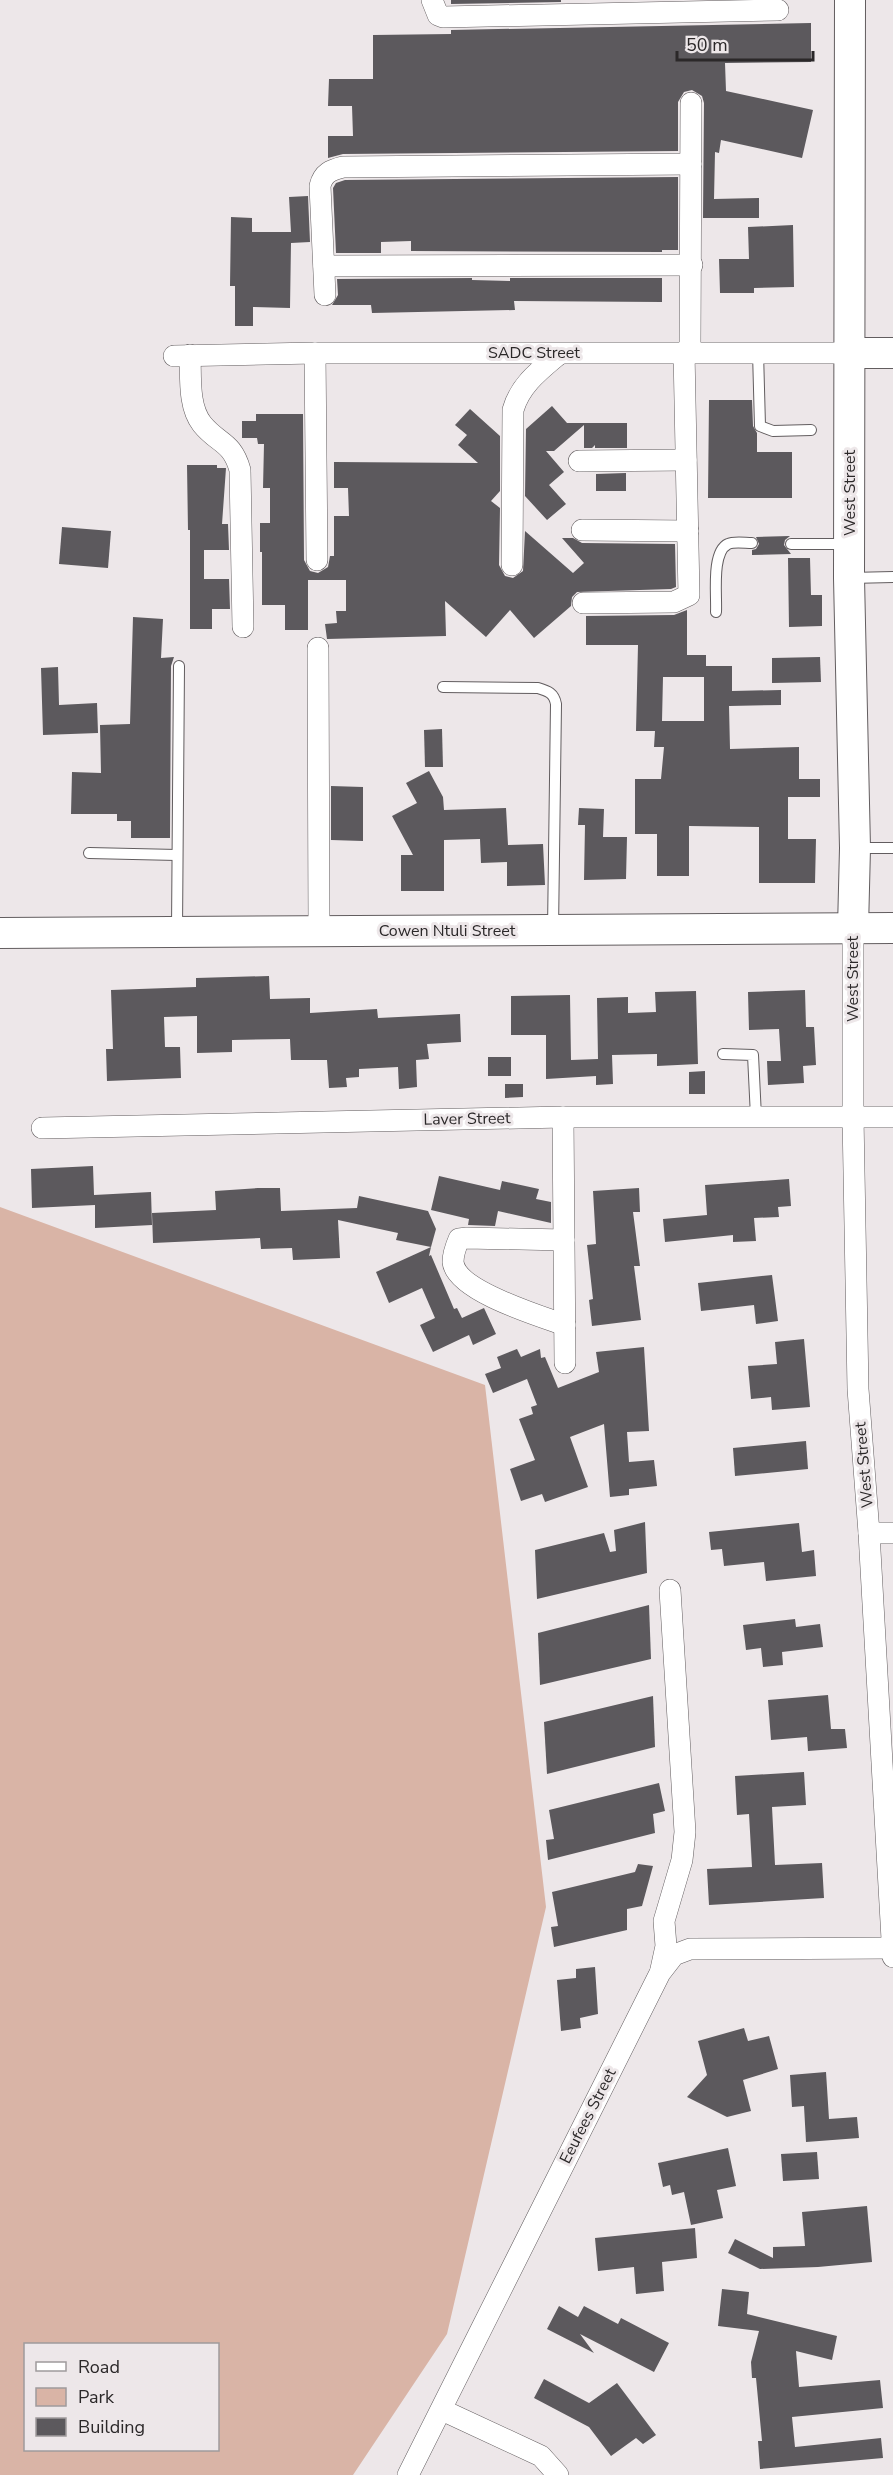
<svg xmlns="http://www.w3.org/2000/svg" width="893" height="2475" font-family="'Nunito Sans',sans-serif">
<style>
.green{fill:#d9b4a6;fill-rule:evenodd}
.building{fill:#5c595d;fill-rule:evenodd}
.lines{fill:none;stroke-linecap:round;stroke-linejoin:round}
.lane-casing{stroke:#625d5f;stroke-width:12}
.street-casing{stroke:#625d5f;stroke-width:22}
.secondary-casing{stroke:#625d5f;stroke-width:32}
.lane{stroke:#fff;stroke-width:10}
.street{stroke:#fff;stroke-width:21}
.secondary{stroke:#fff;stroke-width:30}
.labels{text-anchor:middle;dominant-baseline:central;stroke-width:6;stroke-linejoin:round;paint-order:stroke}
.street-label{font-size:16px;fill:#2b2829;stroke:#ede7e9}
</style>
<rect width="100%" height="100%" fill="#ede7e9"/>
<path class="green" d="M0,1207L485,1385L546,1907L447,2334L353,2475H0ZM26,2344H218V2450H26Z"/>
<g class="building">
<path d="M451,0H561V2L451,4Z"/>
<path d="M811,23V62L725,63L726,91L813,110L802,158L721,140L719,153L715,152L714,199L759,198V218H703L704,103L702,96L692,90L684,92L678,102V151L343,154L328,158V136H353L352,106H328L329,79H373V35L451,34V30Z"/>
<path d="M678,177V250H662V252L411,251V241L381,242V253H336L333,188L336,183L345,180Z"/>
<path d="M308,196L310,242L291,243L290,308L253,307V326H235V286H230L231,217L252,218V232H291L289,197Z"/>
<path d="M793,225L794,287L754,288V293H720L719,259H749L748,227Z"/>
<path d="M472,278V280L510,281V278H662V302L514,301L515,310L372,313L371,305H332L338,295L337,279Z"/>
<path d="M709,400H752L753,426L757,433V452H792V498H708Z"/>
<path d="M552,406L567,423H627V448H595V445L592,448H584V425L554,451H546L564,472L549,485L566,504L547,520L525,496L526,429Z"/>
<path d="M470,409L500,436V491L491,501L500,508L499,565L505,576L513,578L523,571L525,531L573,573L584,563L562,538H573L582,543L675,544L676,587L671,589L577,592L572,597L571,606L534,638L510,610L486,637L445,601L446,636L327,639L325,624L337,623L336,611H346V580H308V630H285V605H262V552H260V523H270V488H263L264,444H258L257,438H242V421H256V414H303L304,560L310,571L318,573L328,567L330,556H334V516H349L348,488H334V462L478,463L458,445L467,435L455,425Z"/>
<path d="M187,465H217V468H226L222,524H228L229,550H204V579H229L230,609H212V629H190V530H188Z"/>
<path d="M626,473V491H596V474Z"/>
<path d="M62,527L111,531L108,568L59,564Z"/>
<path d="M790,536L785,540L784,545L791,554L752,555V550L756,549L759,544L756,537Z"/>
<path d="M788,558H810L811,595H822V626L789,627Z"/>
<path d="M687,610V655H706V666H732V691L781,690V705L729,706L730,749L799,747V779H820V797H788V839H816L815,883H759V827L689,826V876H657V834H635V779H661L664,747H654L655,731H636L638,645H586V616L674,615ZM663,677H704V721H662Z"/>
<path d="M133,617L163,619L161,658L174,657L171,666L170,838H131V821H117V814H71L72,772L101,773L100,725L130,724Z"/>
<path d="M820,657L821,682L772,683V658Z"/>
<path d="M58,667L59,705L97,703L98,733L43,735L41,668Z"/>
<path d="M442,729L443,767H425L424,730Z"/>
<path d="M429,771L443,797L444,810L506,808L508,845L543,844L545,885L507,886V862L481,863L480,839L444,840V891H401V855H413L392,816L417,803L406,783Z"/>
<path d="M331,786L363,787V841L331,840Z"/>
<path d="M579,808L604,809L603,837H627L626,879L584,880L585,825H578Z"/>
<path d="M269,976L270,999L310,998V1013L377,1009L378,1018L460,1014L461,1042L427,1044L429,1059L416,1060L417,1087L399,1089L398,1067L359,1069V1077L346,1078L347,1087L329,1088L327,1060H291L290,1039L232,1040V1052L197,1053V1016L164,1017L165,1047H180L181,1078L107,1081L106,1049H113L111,990L196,987V978Z"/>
<path d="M805,990L806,1027H814L816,1065L803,1066L804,1083L768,1085L767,1061H781L779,1029L749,1030L748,992Z"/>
<path d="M696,991L698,1064L657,1066V1054L612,1055L613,1084L596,1085V1076L546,1079V1035H511V996L570,995L571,1060L598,1059L597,998L628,997V1013L656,1012L655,992Z"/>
<rect x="488" y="1057" width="23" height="19"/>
<path d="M705,1071V1094H689V1072Z"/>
<path d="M505,1084H523V1097L505,1098Z"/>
<path d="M93,1166L94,1195L151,1192L152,1225L95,1228V1205L32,1208L31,1169Z"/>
<path d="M439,1176L500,1190L502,1181L539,1189L536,1199L551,1202V1223L498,1211L495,1226L468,1225L469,1219L431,1210Z"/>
<path d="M789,1179L791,1206L778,1207L779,1217L754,1218L756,1241L733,1242V1235L665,1242L663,1219L707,1215L705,1185Z"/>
<path d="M258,1188H280L281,1211L357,1208L359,1196L428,1211L436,1229L431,1247L396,1240L398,1233L338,1220L340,1258L293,1260L292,1248L261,1249L260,1238L153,1243L152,1213L216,1210L215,1191Z"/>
<path d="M639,1188L640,1212H633L640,1266H634L641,1320L592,1326L589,1300L593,1299L587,1245L596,1244L593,1191Z"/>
<path d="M431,1247L429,1256L431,1255L454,1309L457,1308L462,1318L484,1308L496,1334L473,1345L469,1335L433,1352L420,1325L435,1318L422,1288L389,1303L376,1272Z"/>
<path d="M772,1275L778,1321L756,1324L754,1305L701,1311L698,1283Z"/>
<path d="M804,1339L810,1407L772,1410L771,1397L751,1399L748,1366L777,1364L775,1342Z"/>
<path d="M644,1347L649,1431L627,1432L629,1462L654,1460L657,1486L629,1489V1495L610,1497L604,1424L570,1437L588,1487L545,1502L542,1494L521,1501L510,1469L535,1460L519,1419L533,1414L531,1407L537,1405L527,1379L493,1393L485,1374L501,1368L497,1357L517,1349L521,1357L540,1349L541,1358L545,1357L558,1388L599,1372L596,1352Z"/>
<path d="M806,1441L808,1469L735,1476L733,1448Z"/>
<path d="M645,1522L647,1573L537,1599L535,1550L604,1533L610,1552L616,1551L614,1530Z"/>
<path d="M799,1523L802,1552L814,1550L816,1576L766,1581L764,1562L724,1566L722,1549L711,1550L709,1532Z"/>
<path d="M649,1605L651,1659L540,1685L538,1633Z"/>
<path d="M795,1619L796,1627L820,1624L823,1647L782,1652L783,1665L763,1667L761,1648L746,1650L743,1625Z"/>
<path d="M828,1695L831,1729H845L847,1748L808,1751L807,1737L771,1740L768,1700Z"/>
<path d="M653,1696L655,1747L547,1774L544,1722Z"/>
<path d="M804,1772L806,1805L772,1807L775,1865L822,1863L824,1898L709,1905L707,1869L752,1867L749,1814L737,1815L735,1776Z"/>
<path d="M659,1783L665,1811L653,1814L655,1833L548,1860L546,1840L554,1839L549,1810Z"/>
<path d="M638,1864L653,1866L642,1906L627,1909V1930L554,1947L551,1927L558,1926L552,1892L635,1872Z"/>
<path d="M595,1967L598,2014L580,2018L581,2028L561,2031L557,1980L576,1978V1969Z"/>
<path d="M744,2028L748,2041L769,2036L778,2069L743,2080L751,2111L727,2117L687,2097L707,2075L698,2041Z"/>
<path d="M826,2072L829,2119L857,2117L859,2138L806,2142L804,2106L792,2107L790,2075Z"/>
<path d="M728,2148L736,2186L717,2190L723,2218L691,2225L684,2192L672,2195L670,2185L663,2187L658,2163Z"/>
<path d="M817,2152L819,2179L783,2181L781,2154Z"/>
<path d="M867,2206L872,2262L818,2267L760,2269L728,2253L735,2239L773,2258V2247L805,2246L802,2212Z"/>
<path d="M695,2228L697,2258L662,2262L664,2291L636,2294L634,2267L598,2271L595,2238Z"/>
<path d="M722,2289L749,2292L747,2314L837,2336L832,2360L796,2351L799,2387L880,2380L883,2408L792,2417L795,2447L881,2438L883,2458L760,2469L758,2441H762L756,2378H752L751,2362L759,2331L718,2326Z"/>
<path d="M559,2306L578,2317L584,2306L618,2324L621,2318L669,2343L654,2372L580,2334L594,2353L547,2329Z"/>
<path d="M544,2379L589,2403L617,2383L656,2435L643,2444L636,2438L611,2456L589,2427L534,2398Z"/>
</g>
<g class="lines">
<g class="lane-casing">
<g id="lane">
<path d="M758,352L760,426L773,431L811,430"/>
<path d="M791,544H846"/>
<path d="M850,578L893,577"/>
<path d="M716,612C717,596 711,552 728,544C734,541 745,543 752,543"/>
<path d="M443,687L538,688C548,691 554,693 556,704L553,930"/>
<path d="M855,848H893"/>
<path d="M89,853L177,855"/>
<path d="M177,930L179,666"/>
<path d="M723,1054L753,1055L756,1117"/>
</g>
</g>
<g class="street-casing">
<g id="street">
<path d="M432,0L438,15L443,17L778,10"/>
<path d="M324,266L692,265"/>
<path d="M325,295L320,186C323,173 331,170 343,167L691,164"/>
<path d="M690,352L691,103"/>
<path d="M315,353L317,560"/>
<path d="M190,355C191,377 188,406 202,424C218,444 232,441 240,470L243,627"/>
<path d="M174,356L315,353H851"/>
<path d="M579,461L686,460"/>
<path d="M582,530L688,531"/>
<path d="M512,565L513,410C520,385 540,370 559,354"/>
<path d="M583,603L674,602L689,595L684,352"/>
<path d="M318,648L319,931"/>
<path d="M853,928V1117L858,1389L869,1533L893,1957"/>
<path d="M563,1117L565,1363"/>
<path d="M42,1128L563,1117H893"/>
<path d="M564,1240L467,1238L459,1239C456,1246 453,1254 453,1262C456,1291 540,1316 565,1325"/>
<path d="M869,1533H893"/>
<path d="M661,1969L666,1946L664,1921L682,1860L685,1832L670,1590"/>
<path d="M442,2410L541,2456L558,2475"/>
<path d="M408,2475L660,1973L674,1955L690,1949L893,1948"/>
</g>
</g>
<g class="secondary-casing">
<g id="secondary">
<path d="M850,0L849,578L855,848L853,928"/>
<path d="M851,353H893"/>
<path d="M0,933L893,928"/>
</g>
</g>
<use href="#lane" class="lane"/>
<use href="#street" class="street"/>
<use href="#secondary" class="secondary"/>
</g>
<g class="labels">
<g class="street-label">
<text x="534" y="353">SADC Street</text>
<text transform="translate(850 493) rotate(-90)">West Street</text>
<text x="447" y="931">Cowen Ntuli Street</text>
<text transform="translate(853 979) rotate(-90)">West Street</text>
<text transform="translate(467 1119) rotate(-1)">Laver Street</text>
<text transform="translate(864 1465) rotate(-95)">West Street</text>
<text transform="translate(588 2116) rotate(-63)">Eeufees Street</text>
</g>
</g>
<rect x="24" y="2343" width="195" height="108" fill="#ede7e9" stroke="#9f9b9c" stroke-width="1.5"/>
<rect x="36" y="2362" width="30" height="9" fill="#ffffff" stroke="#9f9b9c" stroke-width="1.5"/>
<text x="78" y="2373" font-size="18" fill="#2b2829">Road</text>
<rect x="36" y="2388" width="30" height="18" fill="#d9b4a6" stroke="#9f9b9c" stroke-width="1.5"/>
<text x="78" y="2403" font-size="18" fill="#2b2829">Park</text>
<rect x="36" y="2418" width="30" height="18" fill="#5c595d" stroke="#9f9b9c" stroke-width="1.5"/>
<text x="78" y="2433" font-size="18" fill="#2b2829">Building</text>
<path d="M677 51v9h136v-9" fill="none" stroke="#2b2829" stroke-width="3"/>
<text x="686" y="51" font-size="18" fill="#2b2829" stroke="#ede7e9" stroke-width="4.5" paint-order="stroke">50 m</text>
</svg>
